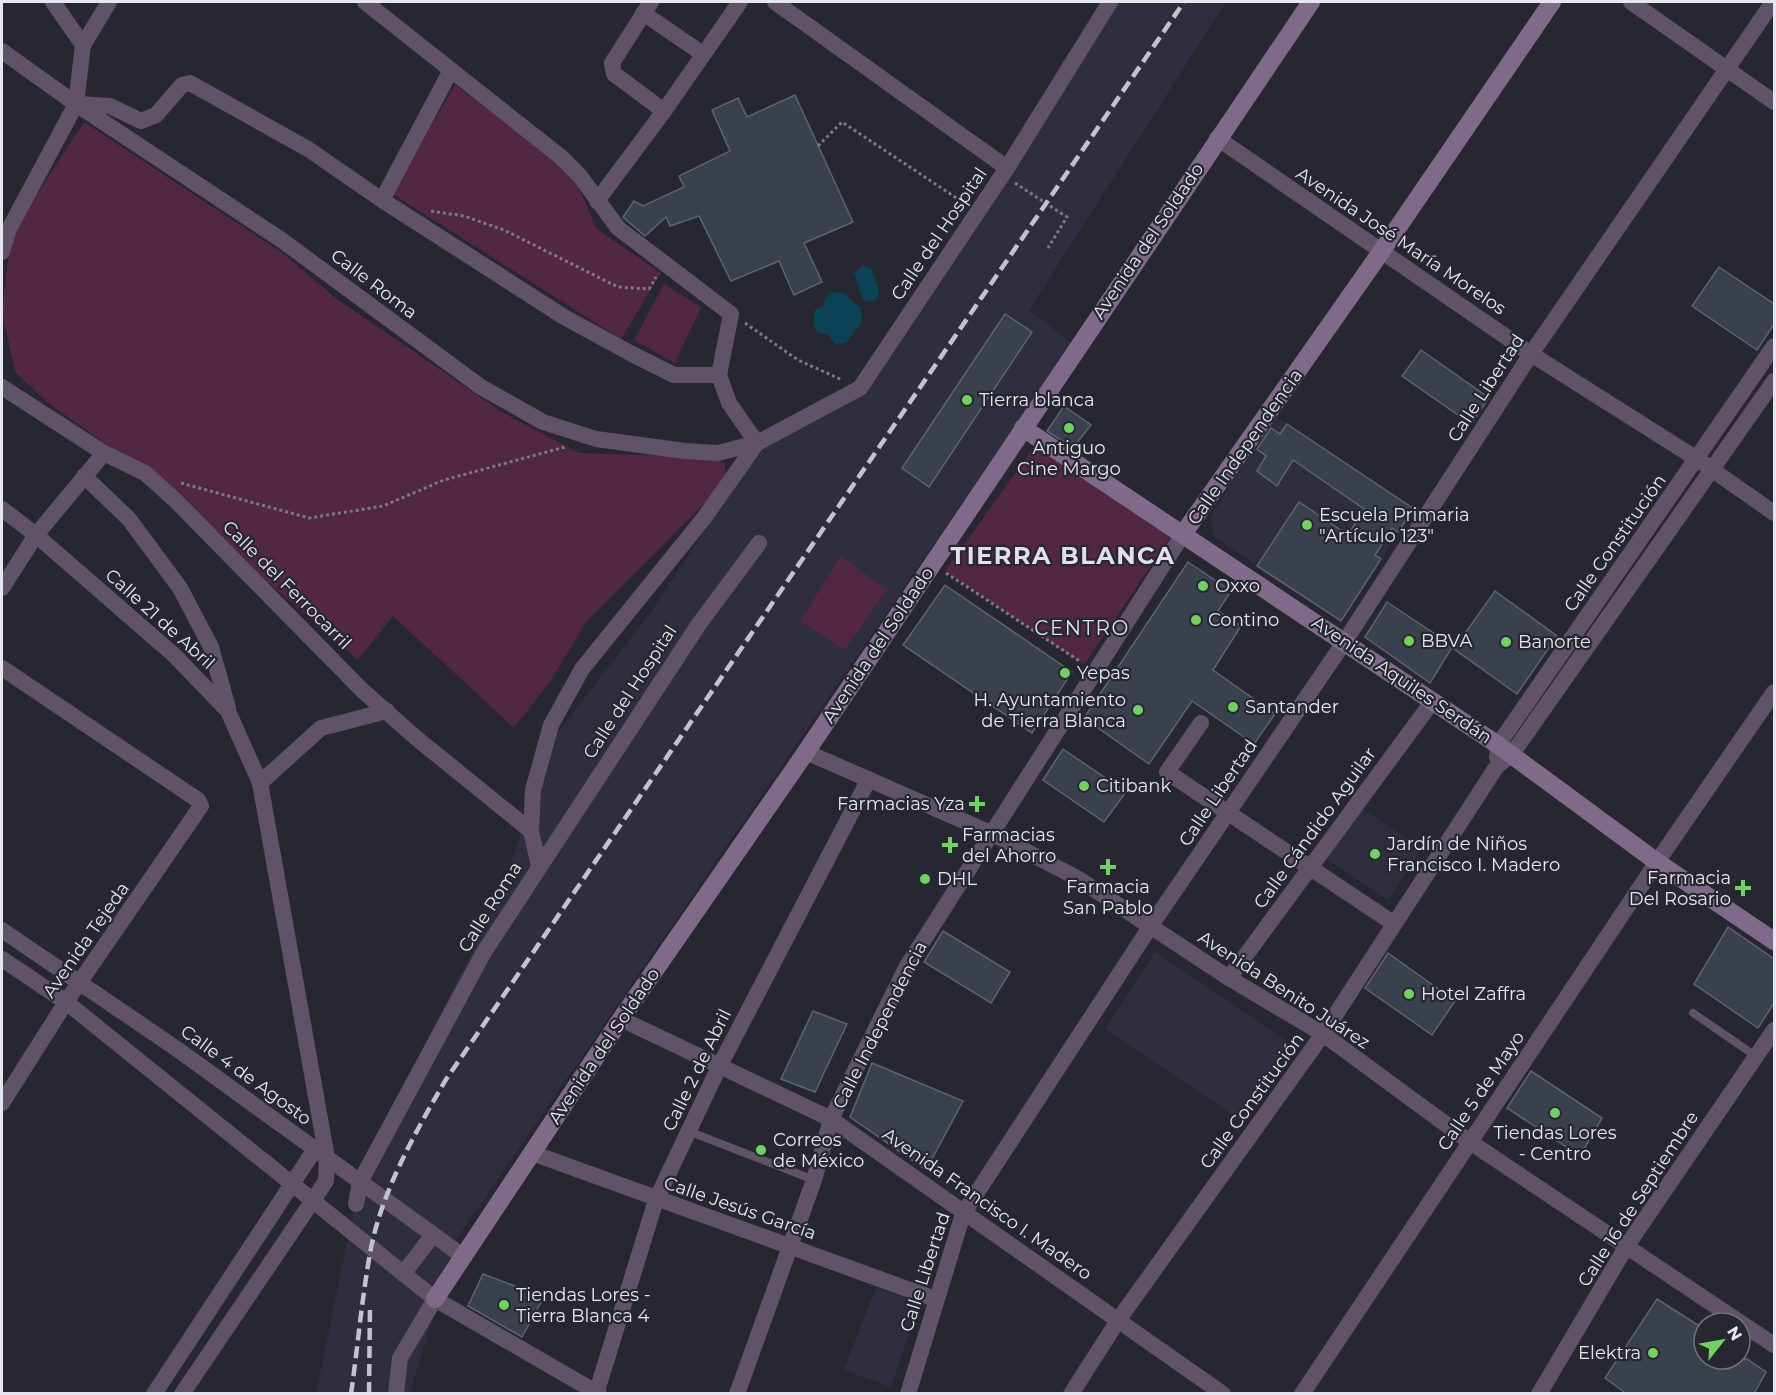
<svg xmlns="http://www.w3.org/2000/svg" width="1776" height="1395" font-family="Montserrat,sans-serif">
<style>
.built{fill:#2f2e3f}
.green{fill:#512741}
.water{fill:#0b4256}
.building{fill:#3a414c;stroke:#5c646f;stroke-width:1.5}
.lines{fill:none;stroke-linecap:round;stroke-linejoin:round}
.path{stroke:#7a7a84;stroke-width:3;stroke-dasharray:3 3;stroke-linecap:butt}
.lane{stroke:#615367;stroke-width:8}
.street{stroke:#615367;stroke-width:16}
.secondary{stroke:#806a8a;stroke-width:18}
.rail{stroke:#c3c3cc;stroke-width:4.5;stroke-dasharray:12 6;stroke-linecap:butt}
.poi-dot{fill:#6ed360;stroke:#272732;stroke-width:2}
.labels{text-anchor:middle;dominant-baseline:central;stroke-width:4.5;stroke-linejoin:round;paint-order:stroke}
.street-label{font-size:18px;fill:#e6e6ee;stroke:#272732}
.poi-label{font-size:18px;fill:#e6e6ee;stroke:#272732;text-anchor:start}
.neighbourhood-label{font-size:20px;letter-spacing:1.5px;fill:#dfdfee;stroke:#272732}
.district-label{font-size:24px;font-weight:bold;letter-spacing:1.5px;fill:#dfdfee;stroke:#272732}
</style>
<rect width="100%" height="100%" fill="#272732"/>
<g class="built">
<path d="M1108,2H1226L1029,310L1072,343L456,1240L410,1393L316,1394L362,1169L498,900L553,739L651,612L757,451L853,388Z"/>
<path d="M1275,416L1414,509L1341,621L1214,537L1210,517Z"/>
<path d="M1361,808L1422,849L1388,900L1327,859Z"/>
<path d="M1155,952L1292,1045L1239,1119L1105,1029Z"/>
<path d="M876,1287L920,1303L891,1387L844,1370Z"/>
</g>
<g class="green">
<path d="M455,85L571,171L597,229L661,273L621,339L391,193Z"/>
<path d="M84,122L284,254L337,299L502,412L579,453L707,457L725,463L726,478L707,501L587,621L549,683L514,728L393,616L358,660L117,452L47,402L15,372L2,311L11,234Z"/>
<path d="M664,284L701,307L675,363L634,340Z"/>
<path d="M1038,441L1173,533L1084,665L945,571Z"/>
<path d="M841,556L887,590L844,650L800,621Z"/>
</g>
<g class="water">
<path d="M863,265C876,268 874,279 879,290L877,299L868,302L863,300L854,273Z"/>
<path d="M831,292L843,293L861,308L862,322L846,343L835,344L828,335L818,333L813,324L815,310L823,306L825,298Z"/>
</g>
<g class="building">
<path d="M795,95L853,222L804,243L822,282L794,295L779,261L731,281L699,216L670,226L666,217L645,236L623,217L634,201L643,206L684,187L679,176L730,151L712,110L738,98L747,117Z"/>
<path d="M1719,267L1774,304V324L1757,350L1692,306Z"/>
<path d="M1005,314L1032,332L929,487L902,468Z"/>
<path d="M1421,350L1489,398L1471,424L1402,376Z"/>
<path d="M1064,406L1091,425L1073,448L1047,431Z"/>
<path d="M1287,424L1414,509L1398,532L1392,528L1375,555L1381,559L1341,621L1257,566L1299,502L1348,535L1364,509L1293,460L1277,486L1257,471L1266,456L1257,449L1271,428L1280,434Z"/>
<path d="M1188,562L1231,591L1218,611L1241,626L1213,670L1275,714L1254,744L1192,701L1149,764L1084,718Z"/>
<path d="M945,585L1072,672L1032,733L903,645Z"/>
<path d="M1495,591L1557,636L1517,694L1454,649Z"/>
<path d="M1387,602L1453,646L1430,683L1365,637Z"/>
<path d="M1063,749L1126,792L1104,822L1043,780Z"/>
<path d="M1728,927L1774,959V1003L1758,1028L1694,984Z"/>
<path d="M943,931L1010,972L991,1003L924,962Z"/>
<path d="M1388,953L1455,1001L1432,1035L1365,988Z"/>
<path d="M813,1011L847,1024L815,1092L781,1079Z"/>
<path d="M872,1063L963,1101L926,1170L850,1117Z"/>
<path d="M1531,1071L1602,1118L1580,1156L1507,1108Z"/>
<path d="M483,1274L544,1297L522,1337L468,1306Z"/>
<path d="M1657,1299L1704,1329V1359H1747L1766,1372L1754,1394H1627L1605,1378Z"/>
</g>
<g class="lines">
<g class="path">
<path d="M818,146L842,122L964,203"/>
<path d="M1015,183L1067,217L1048,248"/>
<path d="M431,211L464,216L504,230L618,287L649,289L656,277"/>
<path d="M745,323L798,360L842,380"/>
<path d="M181,483L309,518L383,506L444,480L565,447"/>
<path d="M946,573L1081,662"/>
</g>
<g class="lane">
<path d="M1693,1013L1757,1057"/>
<path d="M688,1131L814,1180"/>
</g>
<g class="street">
<path d="M53,2L83,45"/>
<path d="M365,2L561,157L580,176L618,228L731,314L719,375L729,403L757,443"/>
<path d="M651,2L612,63L614,74L664,111"/>
<path d="M775,2L1007,168"/>
<path d="M1631,2L1774,102"/>
<path d="M643,13L703,54"/>
<path d="M2,51L76,104L283,241L481,387L543,422L596,439L685,451L718,453L757,443L860,388L1007,168L1110,2"/>
<path d="M79,104L110,106L141,121L156,115L182,85L190,83L308,149L382,200L564,317L632,354L674,375H719"/>
<path d="M1217,138L1531,354L1697,459L1774,513"/>
<path d="M382,200L451,70"/>
<path d="M597,201L664,111L740,2"/>
<path d="M2,252L8,231L76,104L83,45L109,2"/>
<path d="M2,387L104,453L145,473L175,500L362,690L415,737L531,831"/>
<path d="M84,476L129,519L180,588L211,647L228,708"/>
<path d="M2,509L36,535L174,655L228,711L260,783L327,1158L326,1181L182,1394"/>
<path d="M2,588L36,535L104,453"/>
<path d="M2,668L198,800L201,806L66,1002L2,1103"/>
<path d="M1201,723L1167,772L1393,923"/>
<path d="M806,752L991,833L1077,878L1229,978L1323,1034L1470,1142L1774,1345"/>
<path d="M1497,757L1498,745L1774,346"/>
<path d="M260,783L321,728L387,711"/>
<path d="M539,866L531,831L533,790L551,725L582,669L704,518L757,443"/>
<path d="M2,930L177,1049L464,1257"/>
<path d="M2,959L66,1002L435,1299L599,1394"/>
<path d="M1229,978L1432,702"/>
<path d="M621,1019L831,1119L1223,1394"/>
<path d="M532,1153L935,1299"/>
<path d="M356,1204L360,1182L484,952L699,624L759,543"/>
<path d="M403,1274L433,1235"/>
<path d="M154,1394L315,1149"/>
<path d="M396,1394L400,1358L435,1299"/>
<path d="M596,1394L656,1200L719,1067L869,779"/>
<path d="M737,1394L814,1180L831,1119L907,966L1183,534"/>
<path d="M908,1394L963,1214L1150,927L1345,641L1531,354L1773,2"/>
<path d="M1071,1394L1119,1319L1323,1034L1497,766L1512,754L1774,381"/>
<path d="M1302,1394L1657,862L1774,692"/>
<path d="M1539,1394L1626,1247L1774,1030"/>
</g>
<g class="secondary">
<path d="M1023,428L1498,745L1657,862L1774,941"/>
<path d="M1183,534L1381,252L1552,2"/>
<path d="M435,1299L621,1019L806,752L1311,2"/>
</g>
<g class="rail">
<path d="M351,1394C358,1345 362,1296 371,1248C383,1189 415,1133 445,1081L1184,2"/>
<path d="M369,1394L370,1306"/>
</g>
</g>
<g class="poi-dot">
<circle cx="967" cy="400" r="6"/>
<circle cx="1069" cy="428" r="6"/>
<circle cx="1307" cy="525" r="6"/>
<circle cx="1203" cy="586" r="6"/>
<circle cx="1196" cy="620" r="6"/>
<circle cx="1409" cy="641" r="6"/>
<circle cx="1506" cy="642" r="6"/>
<circle cx="1065" cy="673" r="6"/>
<circle cx="1233" cy="707" r="6"/>
<circle cx="1138" cy="710" r="6"/>
<circle cx="1084" cy="786" r="6"/>
<path d="M974 795h6v6h6v6h-6v6h-6v-6h-6v-6h6z"/>
<path d="M947 836h6v6h6v6h-6v6h-6v-6h-6v-6h6z"/>
<circle cx="1375" cy="854" r="6"/>
<path d="M1105 858h6v6h6v6h-6v6h-6v-6h-6v-6h6z"/>
<circle cx="925" cy="879" r="6"/>
<path d="M1740 879h6v6h6v6h-6v6h-6v-6h-6v-6h6z"/>
<circle cx="1409" cy="994" r="6"/>
<circle cx="1555" cy="1113" r="6"/>
<circle cx="761" cy="1150" r="6"/>
<circle cx="504" cy="1305" r="6"/>
<circle cx="1653" cy="1353" r="6"/>
</g>
<g class="labels">
<g class="street-label">
<text transform="translate(939 234) rotate(-56)">Calle del Hospital</text>
<text transform="translate(1148 241) rotate(-56)">Avenida del Soldado</text>
<text transform="translate(1401 241) rotate(34)">Avenida José María Morelos</text>
<text transform="translate(374 284) rotate(37)">Calle Roma</text>
<text transform="translate(1486 388) rotate(-57)">Calle Libertad</text>
<text transform="translate(1245 447) rotate(-55)">Calle Independencia</text>
<text transform="translate(1615 543) rotate(-55)">Calle Constitución</text>
<text transform="translate(287 585) rotate(45)">Calle del Ferrocarril</text>
<text transform="translate(160 619) rotate(42)">Calle 21 de Abril</text>
<text transform="translate(878 645) rotate(-56)">Avenida del Soldado</text>
<text transform="translate(1402 680) rotate(34)">Avenida Aquiles Serdán</text>
<text transform="translate(630 692) rotate(-57)">Calle del Hospital</text>
<text transform="translate(1218 793) rotate(-56)">Calle Libertad</text>
<text transform="translate(1315 828) rotate(-54)">Calle Cándido Aguilar</text>
<text transform="translate(490 907) rotate(-58)">Calle Roma</text>
<text transform="translate(86 940) rotate(-55)">Avenida Tejeda</text>
<text transform="translate(1284 990) rotate(33)">Avenida Benito Juárez</text>
<text transform="translate(880 1025) rotate(-63)">Calle Independencia</text>
<text transform="translate(604 1046) rotate(-56)">Avenida del Soldado</text>
<text transform="translate(697 1070) rotate(-64)">Calle 2 de Abril</text>
<text transform="translate(246 1075) rotate(36)">Calle 4 de Agosto</text>
<text transform="translate(1481 1091) rotate(-56)">Calle 5 de Mayo</text>
<text transform="translate(1252 1101) rotate(-54)">Calle Constitución</text>
<text transform="translate(1638 1199) rotate(-57)">Calle 16 de Septiembre</text>
<text transform="translate(987 1204) rotate(35)">Avenida Francisco I. Madero</text>
<text transform="translate(740 1208) rotate(19)">Calle Jesús García</text>
<text transform="translate(925 1272) rotate(-72)">Calle Libertad</text>
</g>
<g class="poi-label">
<text x="979" y="400">Tierra blanca</text>
<text x="1069" y="448" text-anchor="middle">Antiguo<tspan x="1069" dy="21">Cine Margo</tspan></text>
<text x="1319" y="515">Escuela Primaria<tspan x="1319" dy="21">"Artículo 123"</tspan></text>
<text x="1215" y="586">Oxxo</text>
<text x="1208" y="620">Contino</text>
<text x="1421" y="641">BBVA</text>
<text x="1518" y="642">Banorte</text>
<text x="1077" y="673">Yepas</text>
<text x="1126" y="700" text-anchor="end">H. Ayuntamiento<tspan x="1126" dy="21">de Tierra Blanca</tspan></text>
<text x="1245" y="707">Santander</text>
<text x="1096" y="786">Citibank</text>
<text x="965" y="804" text-anchor="end">Farmacias Yza</text>
<text x="962" y="835">Farmacias<tspan x="962" dy="21">del Ahorro</tspan></text>
<text x="1387" y="844">Jardín de Niños<tspan x="1387" dy="21">Francisco I. Madero</tspan></text>
<text x="1731" y="878" text-anchor="end">Farmacia<tspan x="1731" dy="21">Del Rosario</tspan></text>
<text x="937" y="879">DHL</text>
<text x="1108" y="887" text-anchor="middle">Farmacia<tspan x="1108" dy="21">San Pablo</tspan></text>
<text x="1421" y="994">Hotel Zaffra</text>
<text x="1555" y="1133" text-anchor="middle">Tiendas Lores<tspan x="1555" dy="21">- Centro</tspan></text>
<text x="773" y="1140">Correos<tspan x="773" dy="21">de México</tspan></text>
<text x="516" y="1295">Tiendas Lores -<tspan x="516" dy="21">Tierra Blanca 4</tspan></text>
<text x="1641" y="1353" text-anchor="end">Elektra</text>
</g>
<g class="neighbourhood-label">
<text x="1082" y="628">CENTRO</text>
</g>
<g class="district-label">
<text x="1063" y="555">TIERRA BLANCA</text>
</g>
</g>
<rect width="1776" height="1395" fill="none" stroke="#e6e6ee" stroke-width="6"/>
<g transform="translate(1722 1341) rotate(59)"><circle r="28" fill="#272732" stroke="#73737d" stroke-width="1.5"/>
<path d="M0-4.5L10 22L0 15L-10 22Z" fill="#6ed360"/>
<text y="-9" font-size="16" font-weight="bold" text-anchor="middle" fill="#e6e6ee">N</text>
</g>
</svg>
